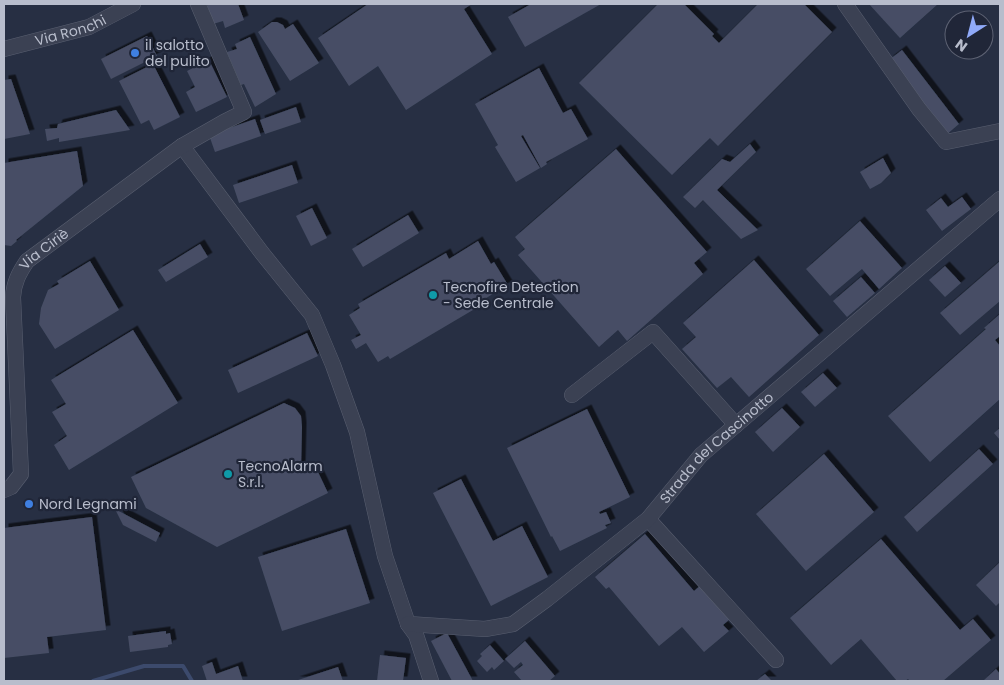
<svg xmlns="http://www.w3.org/2000/svg" width="1004" height="685" font-family="Poppins,sans-serif">
<style>
.lines{fill:none;stroke-linecap:round;stroke-linejoin:round}
.stream{stroke:#3c4a6c;stroke-width:4}
.building{fill:#464e65;filter:url(#shadow)}
.minor-casing{stroke:#595f70;stroke-width:16}
.minor{stroke:#3b4153;stroke-width:15}
.shop-dot{fill:#3f7fe0;stroke:#202638;stroke-width:2}
.culture-dot{fill:#0f9aa8;stroke:#202638;stroke-width:2}
.labels{text-anchor:middle;dominant-baseline:central;stroke-width:4.5;stroke-linejoin:round;paint-order:stroke}
.street-label{font-size:14px;fill:#b8bdcc;stroke:#202638}
.poi-label{font-size:14px;fill:#b8bdcc;stroke:#202638;text-anchor:start}
</style>
<defs>
<filter id="shadow"><feDropShadow dx="4.5" dy="-4.5" stdDeviation="0" flood-color="#0009"/></filter>
</defs>
<rect width="100%" height="100%" fill="#272f43"/>
<g class="lines">
<path class="stream" d="M93,681L144,666H183L192,681"/>
</g>
<g class="building">
<path d="M207,4H238L244,20L225,28L223,21L213,24Z"/>
<path d="M368,4H472L464,9L492,54L406,110L378,66L349,86L318,38Z"/>
<path d="M531,4H601L525,47L508,17Z"/>
<path d="M658,4H684L714,34L712,36L719,43L758,4H804L832,32L718,146L710,138L672,175L579,83Z"/>
<path d="M869,4H938L900,38Z"/>
<path d="M272,22H277L283,25L285,29L293,24L319,63L290,81L258,32Z"/>
<path d="M147,36L157,56L111,79L101,59Z"/>
<path d="M250,37L276,94L255,107L244,84L241,85L227,52L237,49L235,44Z"/>
<path d="M902,50L959,124L946,135L889,60Z"/>
<path d="M209,60L227,97L196,112L186,92L195,87L187,71Z"/>
<path d="M153,64L180,117L154,130L149,120L141,124L119,81Z"/>
<path d="M539,68L563,113L571,109L588,139L546,162L547,164L541,168L523,135L521,136L540,168L516,182L495,147L498,145L475,104Z"/>
<path d="M11,79L30,134L4,139V80Z"/>
<path d="M296,107L301,122L265,134L260,120Z"/>
<path d="M116,110L130,130L59,142V138L47,141L45,129L57,128L58,124Z"/>
<path d="M255,119L261,136L215,152L209,135Z"/>
<path d="M750,144L756,152L717,190L758,230L741,239L703,200L695,208L683,197L722,159L730,162Z"/>
<path d="M616,149L707,252L694,263L703,274L627,341L618,330L599,347L518,255L525,249L515,237Z"/>
<path d="M77,151L83,186L16,240L17,241L11,246L4,245V163Z"/>
<path d="M883,158L891,173L881,183L870,189L860,172Z"/>
<path d="M292,165L298,183L239,203L233,185Z"/>
<path d="M962,197L971,209L942,231L926,210L941,198L948,207Z"/>
<path d="M312,208L327,238L311,246L296,216Z"/>
<path d="M408,215L419,233L363,267L352,249Z"/>
<path d="M860,221L902,268L879,289L862,269L830,296L806,269Z"/>
<path d="M478,241L491,264L494,262L508,285L476,304L478,307L390,359L388,356L378,362L366,343L356,349L351,340L361,335L349,315L360,308L358,304L446,253L449,259Z"/>
<path d="M200,244L208,257L166,282L158,270Z"/>
<path d="M754,260L819,335L749,397L731,377L717,388L682,349L696,337L683,323Z"/>
<path d="M90,261L119,310L55,349L39,324L41,308L48,290L59,284L57,281Z"/>
<path d="M1000,261V301L960,335L940,313Z"/>
<path d="M945,266L961,283L945,297L929,280Z"/>
<path d="M861,277L875,293L847,317L833,301Z"/>
<path d="M1000,314V336L995,340L1000,346V399L930,462L888,416L986,329L984,328Z"/>
<path d="M133,330L178,403L69,470L54,445L67,436L52,412L66,404L51,380Z"/>
<path d="M307,333L318,356L238,393L228,370Z"/>
<path d="M823,373L837,388L815,407L801,392Z"/>
<path d="M284,403L295,408L301,416L302,427L301,468L318,472L328,493L217,547L146,508L131,477Z"/>
<path d="M782,408L800,427L773,452L755,432Z"/>
<path d="M587,409L630,497L599,512L600,514L606,512L611,523L605,525L607,528L560,551L552,536L551,537L507,448Z"/>
<path d="M1000,428V440L994,433Z"/>
<path d="M979,449L993,464L917,532L904,517Z"/>
<path d="M824,454L874,512L806,571L756,514Z"/>
<path d="M461,479L493,541L522,526L548,577L491,606L433,493Z"/>
<path d="M115,509L160,533L156,542L123,525Z"/>
<path d="M92,517L106,630L47,637L49,653L4,658V528Z"/>
<path d="M346,529L370,603L282,631L258,557Z"/>
<path d="M645,534L694,591L701,585L730,619L723,625L729,631L704,652L682,627L659,646L609,587L606,589L595,577Z"/>
<path d="M881,539L960,630L973,619L991,640L943,681H910L908,679L905,681H897L861,639L831,665L790,618Z"/>
<path d="M1000,562V602L996,606L976,585Z"/>
<path d="M166,631V634L170,633L172,644L168,645V647L130,652L128,636Z"/>
<path d="M447,633L473,681H452L431,641Z"/>
<path d="M525,641L555,676L549,681H522L514,672L523,665L521,662L514,668L505,659Z"/>
<path d="M490,645L504,661L494,670L492,667L487,672L477,661L482,656L480,654Z"/>
<path d="M380,655L406,658L403,681H377Z"/>
<path d="M212,662L216,674L238,666L243,681H207L202,666Z"/>
<path d="M338,667L343,681H295Z"/>
<path d="M996,669L1000,674V681H983Z"/>
<path d="M765,674L772,681H756Z"/>
</g>
<g class="lines">
<g class="minor-casing">
<g id="minor">
<path d="M845,4L919,109L946,142L1000,131"/>
<path id="s1" d="M4,49L89,27L133,4"/>
<path d="M182,146L262,253L312,315L333,365L357,432L385,556L408,624L416,635L431,681"/>
<path d="M572,395L653,332L736,425"/>
<path id="s2" d="M4,490L11,487L21,474L13,297C14,282 19,273 27,261L182,146L224,122L244,112L198,4"/>
<path d="M648,519L776,660"/>
<path id="s3" d="M408,624L485,629L513,624L547,599L648,519L701,455L1000,199"/>
</g>
</g>
<use href="#minor" class="minor"/>
</g>
<g class="shop-dot">
<circle cx="135" cy="53" r="5"/>
<circle cx="29" cy="504" r="5"/>
</g>
<g class="culture-dot">
<circle cx="433" cy="295" r="5"/>
<circle cx="228" cy="474" r="5"/>
</g>
<g class="labels">
<g class="street-label">
<text stroke="none"><textPath href="#s1" startOffset="69">Via Ronchi</textPath></text>
<text stroke="none"><textPath href="#s2" startOffset="261">Via Ciriè</textPath></text>
<text stroke="none"><textPath href="#s3" startOffset="376">Strada del Cascinotto</textPath></text>
</g>
<g class="poi-label">
<text x="145" y="45">il salotto<tspan x="145" dy="16">del pulito</tspan></text>
<text x="443" y="287">Tecnofire Detection<tspan x="443" dy="16">- Sede Centrale</tspan></text>
<text x="238" y="466">TecnoAlarm<tspan x="238" dy="16">S.r.l.</tspan></text>
<text x="39" y="504">Nord Legnami</text>
</g>
</g>
<rect width="1004" height="685" fill="none" stroke="#b8bdcc" stroke-width="10"/>
<g transform="translate(969 35) rotate(216)"><circle r="24" fill="#202638" stroke="#5d6273"/>
<path d="M0-4L9 19L0 12L-9 19Z" fill="#90aaf9"/>
<text y="-8" font-size="14" font-weight="bold" text-anchor="middle" fill="#b8bdcc">N</text>
</g>
</svg>
